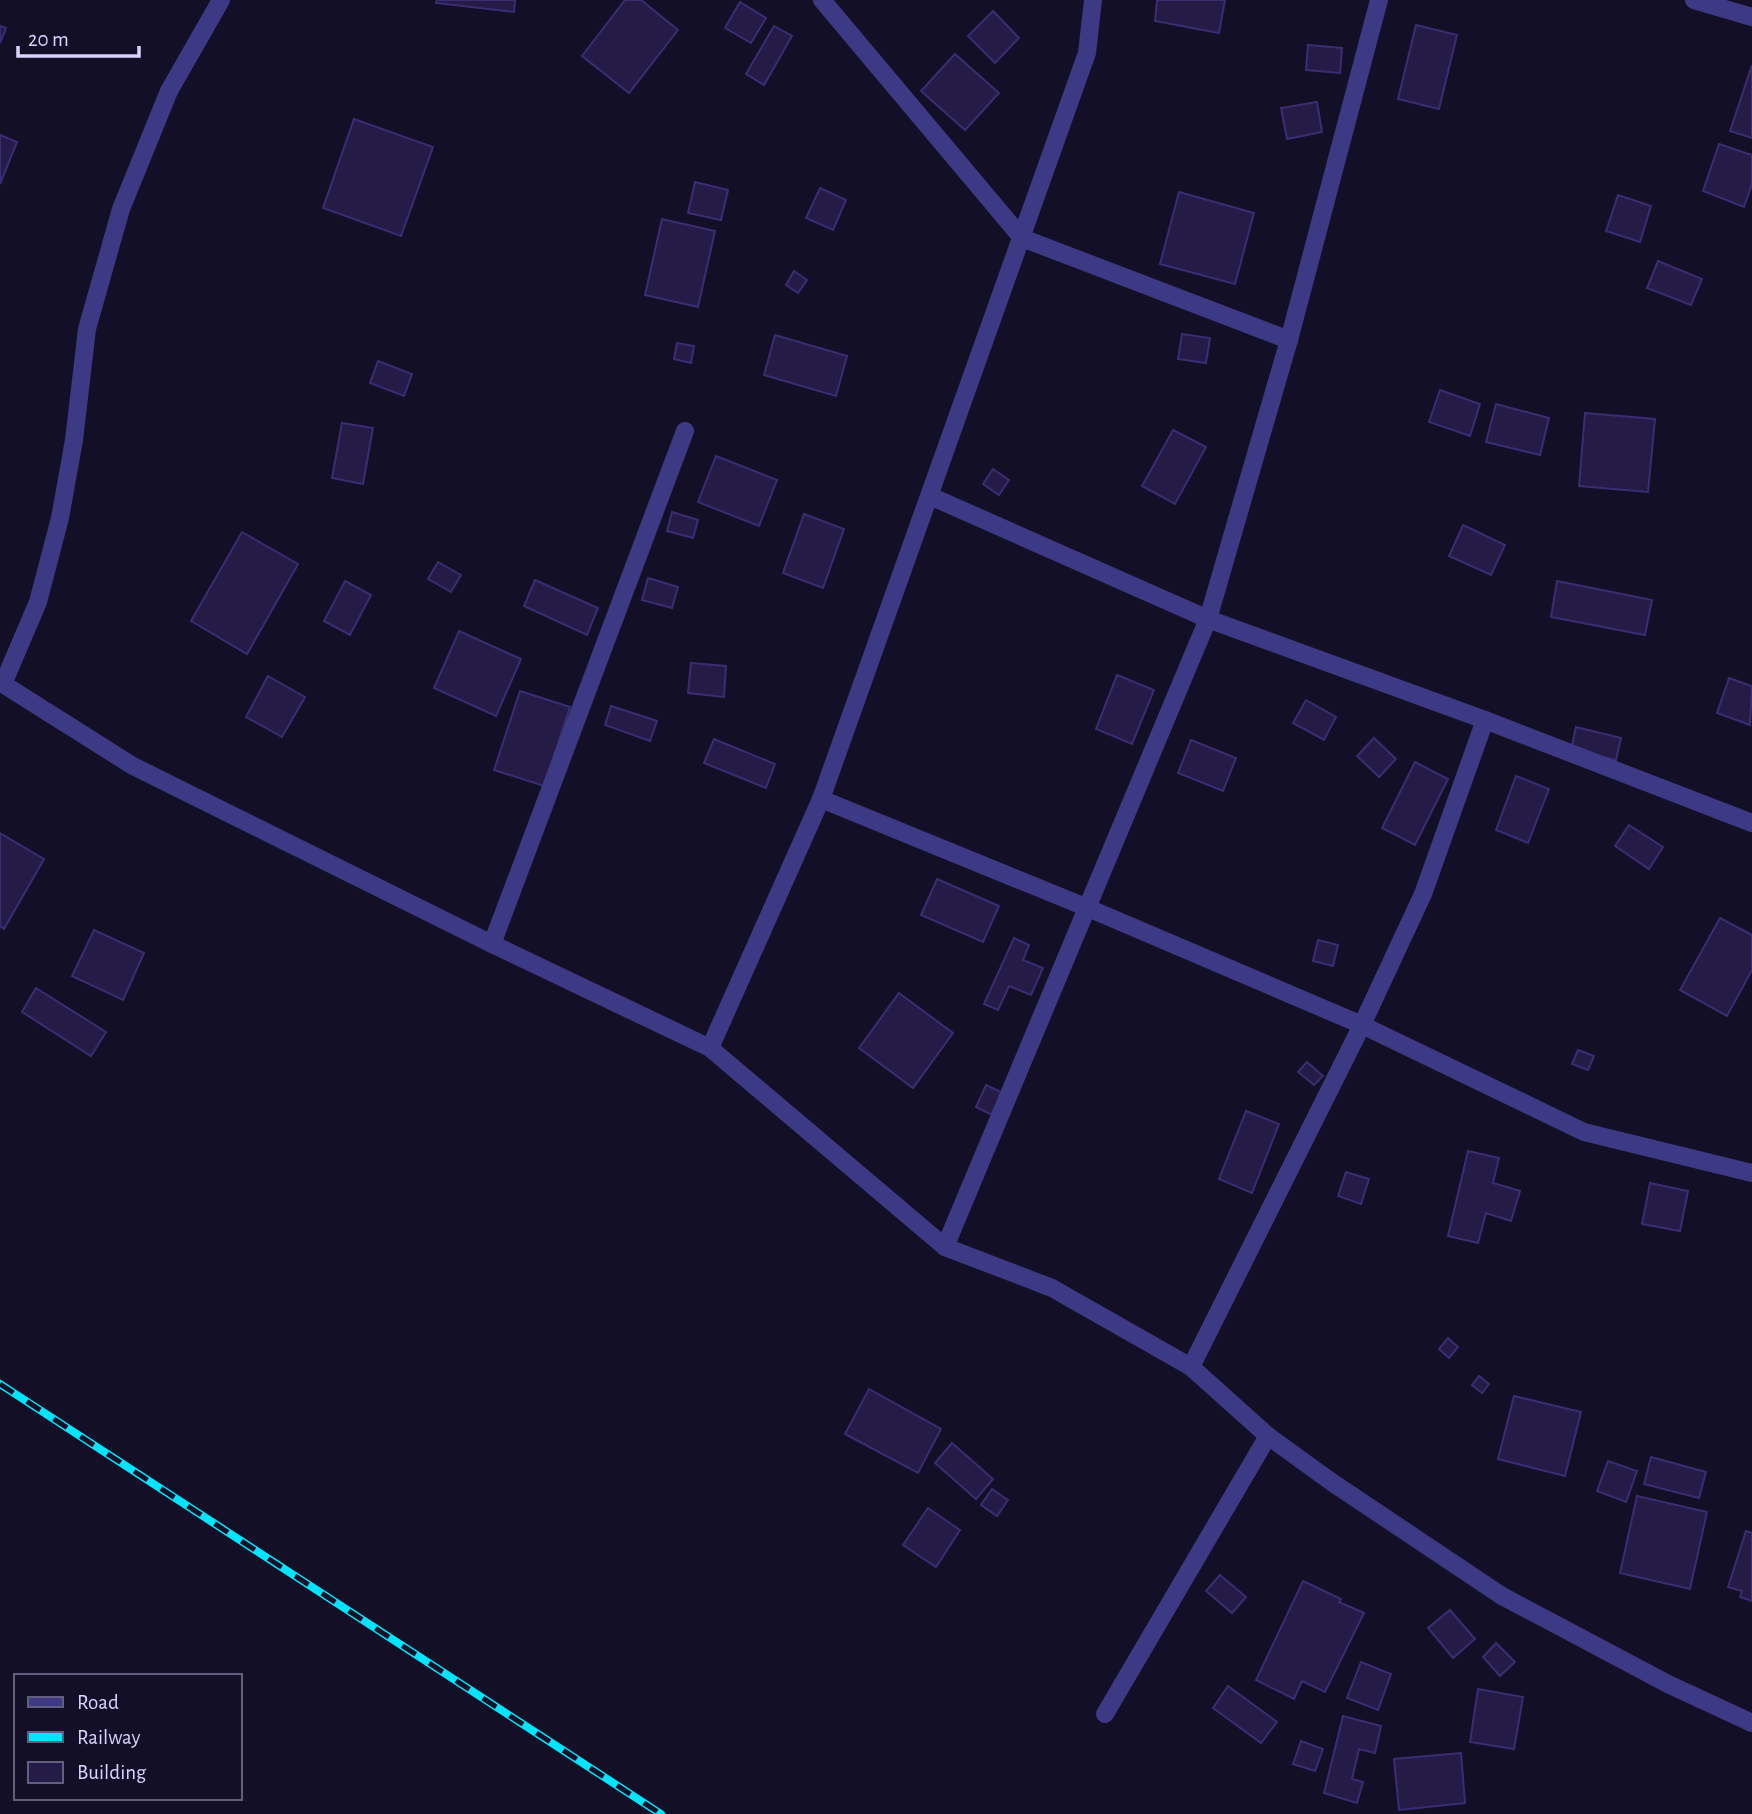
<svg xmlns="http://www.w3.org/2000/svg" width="1752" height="1814" font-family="'Alegreya Sans',sans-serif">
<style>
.building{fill:#241b47;stroke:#3b2d73;stroke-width:2}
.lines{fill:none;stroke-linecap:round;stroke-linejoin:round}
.street{stroke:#3d3a85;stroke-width:18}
.rail-casing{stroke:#00e5ff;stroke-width:8}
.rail{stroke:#130f26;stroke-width:5;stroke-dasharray:16;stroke-linecap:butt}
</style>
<rect width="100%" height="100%" fill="#130f26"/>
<g class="building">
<path d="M437,0H515L514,12L436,3Z"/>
<path d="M625,0H641L678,30L629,93L582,56Z"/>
<path d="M1157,0H1225L1219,33L1155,21Z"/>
<path d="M740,2L766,18L751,43L725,28Z"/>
<path d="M993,11L1019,38L995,63L968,36Z"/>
<path d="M1416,25L1457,35L1439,109L1398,99Z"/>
<path d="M0,26L6,28L0,43Z"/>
<path d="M774,26L792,36L764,85L746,74Z"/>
<path d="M1308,45L1342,48L1340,73L1306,70Z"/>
<path d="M955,54L999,93L965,130L921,91Z"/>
<path d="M1752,65V138L1730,131Z"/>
<path d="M1317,102L1322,132L1287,139L1281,108Z"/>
<path d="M354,119L433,147L401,236L323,208Z"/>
<path d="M0,135L17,142L0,184Z"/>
<path d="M1719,144L1752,155V184L1744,207L1703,191Z"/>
<path d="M695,182L728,190L721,220L688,213Z"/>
<path d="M820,188L846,200L833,230L806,218Z"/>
<path d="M1179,192L1254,213L1235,284L1160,264Z"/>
<path d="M1618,195L1651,206L1640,242L1606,231Z"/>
<path d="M662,219L715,231L698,307L645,295Z"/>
<path d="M1658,261L1702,279L1691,305L1647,288Z"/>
<path d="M794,271L807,280L798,293L786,285Z"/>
<path d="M1182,334L1210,338L1206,363L1178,359Z"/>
<path d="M775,335L847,356L836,396L764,375Z"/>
<path d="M677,343L694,346L691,363L674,359Z"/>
<path d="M378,361L412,374L404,396L370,383Z"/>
<path d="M1440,390L1480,404L1470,436L1429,422Z"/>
<path d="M1496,404L1549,418L1540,455L1486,442Z"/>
<path d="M1585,413L1655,419L1648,492L1579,486Z"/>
<path d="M342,423L373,428L363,484L332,478Z"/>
<path d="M1173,430L1206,447L1175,504L1142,486Z"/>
<path d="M716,456L777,480L759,526L698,502Z"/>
<path d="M993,469L1009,480L999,495L983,484Z"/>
<path d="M672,512L698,520L693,538L667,531Z"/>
<path d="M804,514L844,529L823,588L783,573Z"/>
<path d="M1463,525L1505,545L1491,575L1449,556Z"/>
<path d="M242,532L298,564L247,654L191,621Z"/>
<path d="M438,562L461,575L451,592L428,579Z"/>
<path d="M648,578L678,587L672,608L642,600Z"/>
<path d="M535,580L598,608L587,635L524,606Z"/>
<path d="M345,581L371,595L350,635L324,621Z"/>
<path d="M1557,581L1652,600L1645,635L1551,617Z"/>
<path d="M459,631L521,659L496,716L434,688Z"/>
<path d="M691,663L726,666L724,697L688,693Z"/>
<path d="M1117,675L1154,690L1132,744L1096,729Z"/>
<path d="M268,676L305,697L282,737L246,717Z"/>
<path d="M1729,678L1752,686L1750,725L1717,713Z"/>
<path d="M520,691L570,707L544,786L494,770Z"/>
<path d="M1306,700L1336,717L1324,740L1293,723Z"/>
<path d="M611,706L657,721L650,741L605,725Z"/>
<path d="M1576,727L1621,738L1616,760L1571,750Z"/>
<path d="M1374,738L1396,759L1379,777L1357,756Z"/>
<path d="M714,739L775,764L766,788L704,763Z"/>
<path d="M1191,740L1236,758L1223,791L1178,773Z"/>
<path d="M1415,762L1448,779L1415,845L1382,828Z"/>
<path d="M1516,776L1549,789L1528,843L1496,830Z"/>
<path d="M1629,825L1663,847L1649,869L1615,846Z"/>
<path d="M0,833L44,859L4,929L0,926Z"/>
<path d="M937,879L999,906L983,942L921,915Z"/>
<path d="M1720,918L1752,935V970L1727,1016L1680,990Z"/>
<path d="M94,930L144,953L123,1000L72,976Z"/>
<path d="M1014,938L1029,945L1023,960L1043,968L1031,995L1009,986L998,1010L984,1004Z"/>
<path d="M1318,940L1338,945L1333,966L1313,961Z"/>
<path d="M36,988L106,1032L91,1056L22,1012Z"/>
<path d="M899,993L953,1033L913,1088L859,1048Z"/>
<path d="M1578,1050L1594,1056L1588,1070L1572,1064Z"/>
<path d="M1307,1062L1323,1076L1314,1085L1298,1072Z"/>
<path d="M986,1085L1005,1094L994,1116L976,1107Z"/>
<path d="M1246,1111L1279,1124L1252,1193L1219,1179Z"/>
<path d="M1468,1151L1499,1158L1493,1183L1520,1191L1511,1221L1486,1213L1478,1243L1448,1236Z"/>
<path d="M1346,1172L1369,1179L1361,1204L1338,1196Z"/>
<path d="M1650,1183L1688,1191L1680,1231L1642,1224Z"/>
<path d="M1448,1338L1458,1347L1449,1358L1439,1349Z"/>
<path d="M1479,1376L1489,1384L1482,1393L1472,1385Z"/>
<path d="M869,1389L941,1429L918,1473L845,1434Z"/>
<path d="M1514,1396L1581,1412L1565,1476L1498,1459Z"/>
<path d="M952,1443L993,1479L976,1499L935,1463Z"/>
<path d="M1651,1457L1706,1472L1699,1498L1644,1484Z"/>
<path d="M1608,1461L1637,1471L1626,1502L1597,1491Z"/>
<path d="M992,1489L1008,1500L997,1516L981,1505Z"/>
<path d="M1637,1496L1707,1512L1690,1589L1620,1573Z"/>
<path d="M928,1508L960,1530L936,1567L903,1545Z"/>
<path d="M1746,1531L1752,1533V1601L1740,1597L1742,1591L1728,1587Z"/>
<path d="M1220,1575L1246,1597L1232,1613L1206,1591Z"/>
<path d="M1303,1581L1341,1599L1339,1602L1364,1613L1325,1692L1302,1681L1294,1699L1256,1680Z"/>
<path d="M1450,1610L1475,1639L1453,1658L1428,1628Z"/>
<path d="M1496,1643L1515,1662L1500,1676L1483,1657Z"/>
<path d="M1361,1662L1391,1674L1378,1710L1347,1698Z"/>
<path d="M1228,1686L1277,1722L1261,1743L1213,1708Z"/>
<path d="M1478,1689L1523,1697L1514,1749L1470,1742Z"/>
<path d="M1343,1716L1381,1726L1375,1753L1359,1749L1352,1779L1363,1782L1357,1803L1324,1793Z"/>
<path d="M1301,1741L1323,1749L1315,1771L1293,1764Z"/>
<path d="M1461,1753L1465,1803L1399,1810L1394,1759Z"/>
</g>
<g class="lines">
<g class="street">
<path d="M822,0L1022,238L1289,340"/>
<path d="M1694,0L1752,17"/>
<path d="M930,496L1208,619L1485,720L1752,823"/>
<path d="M0,682L133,766L492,944L710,1048L945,1247L1052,1288L1191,1367L1268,1436L1333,1483L1502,1596L1668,1684L1752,1723"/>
<path d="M3,684L38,602L60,518L74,440L87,329L121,209L169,91L221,0"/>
<path d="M821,799L1088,908L1362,1025L1584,1132L1752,1173"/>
<path d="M492,944L685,431"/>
<path d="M710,1048L821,799L1087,53L1093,0"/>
<path d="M945,1247L1208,619L1289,340L1379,0"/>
<path d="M1191,1367L1362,1025L1423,894L1485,720"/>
<path d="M1105,1714L1268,1436"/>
</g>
<g class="rail-casing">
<path id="rail" d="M0,1384L661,1814"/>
</g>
<use href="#rail" class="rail"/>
</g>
<rect x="14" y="1674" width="228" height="126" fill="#130f26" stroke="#625e7d" stroke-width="2"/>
<rect x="28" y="1697" width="35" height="10" fill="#3d3a85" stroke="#625e7d" stroke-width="2"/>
<text x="77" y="1709" font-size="21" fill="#d9d4ff">Road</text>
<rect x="28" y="1732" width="35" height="10" fill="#00e5ff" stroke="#625e7d" stroke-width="2"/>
<text x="77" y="1744" font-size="21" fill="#d9d4ff">Railway</text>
<rect x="28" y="1762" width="35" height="21" fill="#241b47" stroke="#625e7d" stroke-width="2"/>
<text x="77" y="1779" font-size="21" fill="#d9d4ff">Building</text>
<path d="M18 46v10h121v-10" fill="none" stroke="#d9d4ff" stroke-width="3.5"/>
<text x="28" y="46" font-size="21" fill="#d9d4ff" stroke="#130f26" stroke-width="5" paint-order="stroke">20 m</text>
</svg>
